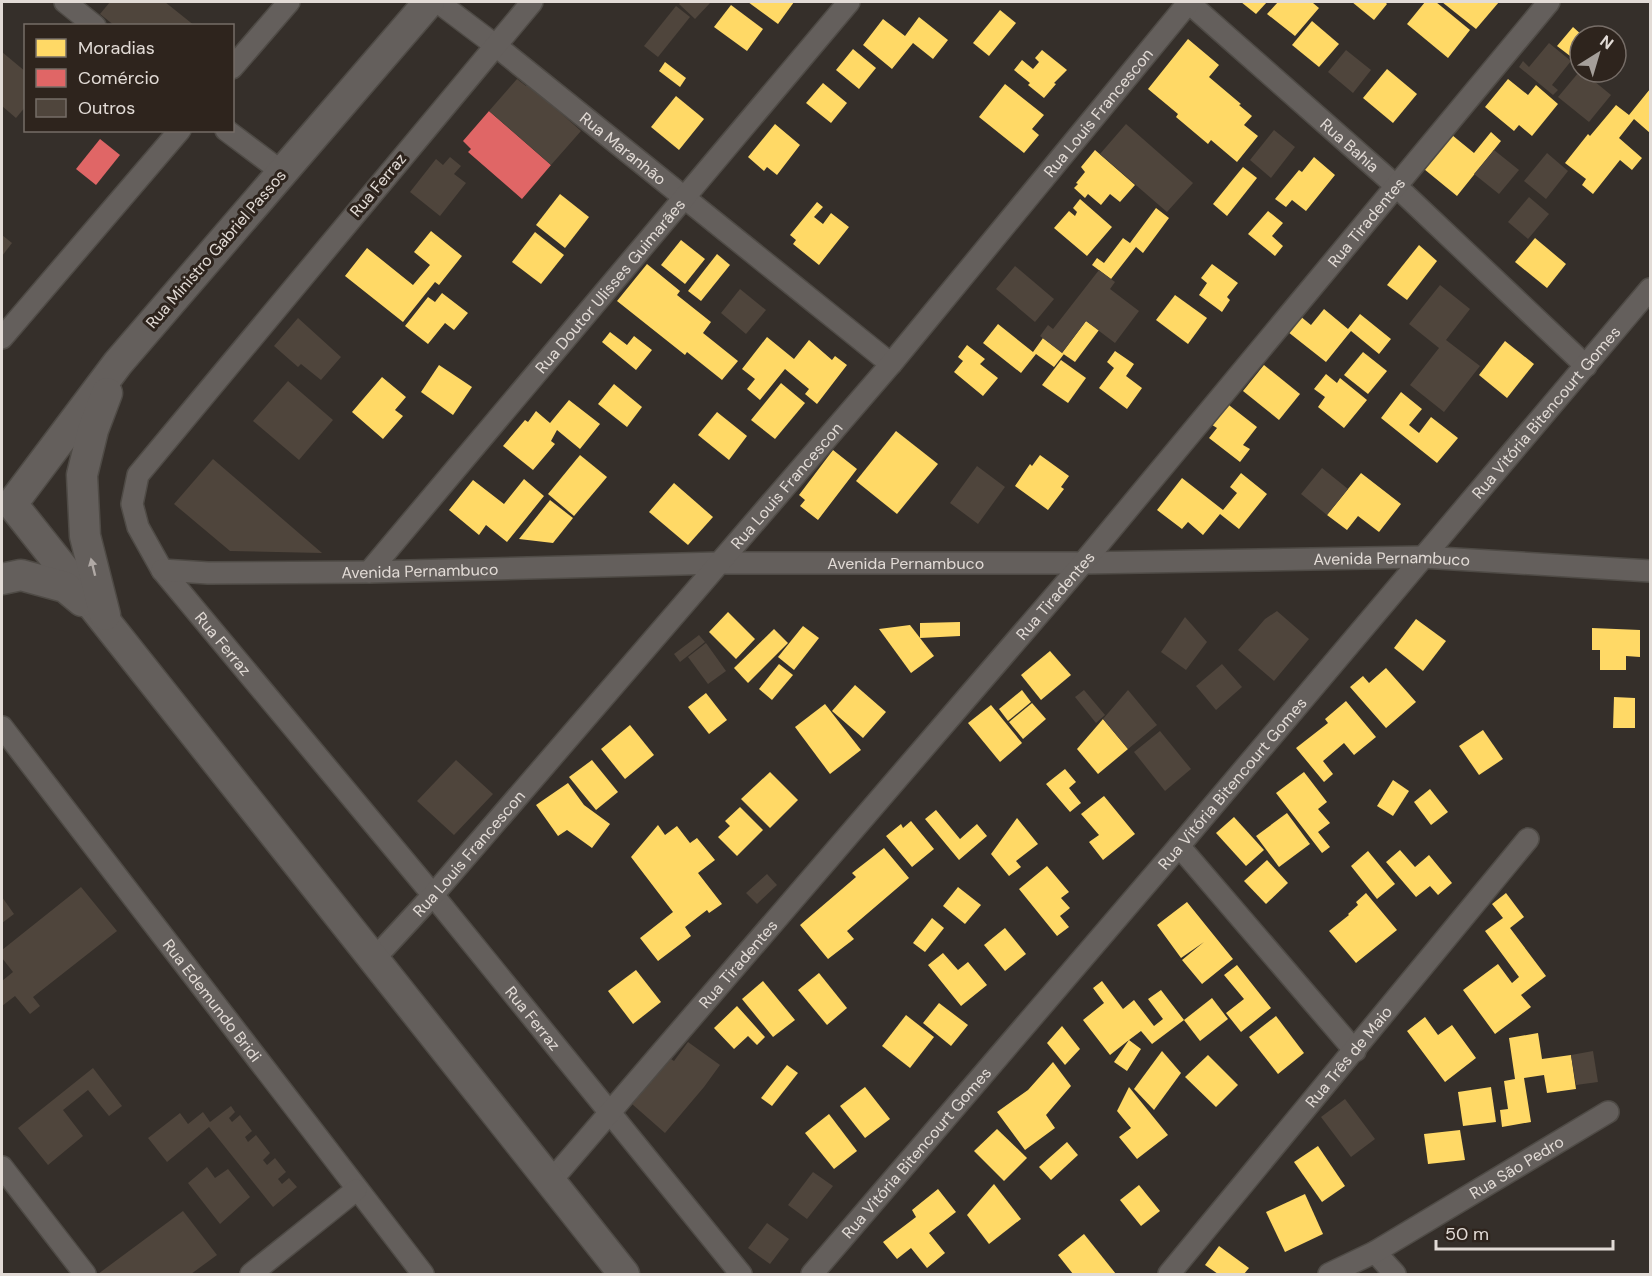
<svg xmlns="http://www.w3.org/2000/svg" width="1652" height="1276" font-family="'DM Sans',sans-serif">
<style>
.homes{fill:#ffd966}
.shops{fill:#e06666}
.building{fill:#4f453c}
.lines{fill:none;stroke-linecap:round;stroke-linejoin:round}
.minor-casing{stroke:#4f4b46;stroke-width:24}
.secondary-casing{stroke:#4f4b46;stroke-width:33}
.minor{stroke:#645f5c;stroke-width:21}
.secondary{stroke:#645f5c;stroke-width:30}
.oneway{fill:#b0a9a5}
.labels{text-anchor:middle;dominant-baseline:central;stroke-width:6;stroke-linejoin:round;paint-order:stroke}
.street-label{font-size:16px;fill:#e2dbd6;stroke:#2e241d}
</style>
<rect width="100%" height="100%" fill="#352f2a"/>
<g class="homes">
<path d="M748,2H794L778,24Z"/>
<path d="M1241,2H1267L1256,14Z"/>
<path d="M1278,2H1314L1313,3L1319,8L1295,36L1267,14Z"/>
<path d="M1352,2H1385L1387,4L1374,20Z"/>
<path d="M1425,2H1436L1470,30L1448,58L1407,24Z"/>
<path d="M1442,2H1499L1476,29Z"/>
<path d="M731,5L763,29L747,51L714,27Z"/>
<path d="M1000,10L1016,23L989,56L973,43Z"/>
<path d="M919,17L948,40L933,59L913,43L892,69L863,45L883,19L905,36Z"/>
<path d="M1312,21L1339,44L1319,67L1292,45Z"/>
<path d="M1573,27L1583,36H1580V51L1574,59L1557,46Z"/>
<path d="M1188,39L1219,65L1209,77L1241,104L1239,105L1252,116L1244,125L1258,136L1237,162L1211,140L1208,144L1176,117L1178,114L1148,89Z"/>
<path d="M853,49L876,68L859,89L836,70Z"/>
<path d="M1042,50L1067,70L1054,83L1056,84L1044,98L1028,85L1030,83L1014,70L1022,60L1033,69L1039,62L1035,58Z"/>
<path d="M665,62L686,78L680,87L659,71Z"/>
<path d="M1387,69L1417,94L1393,123L1363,98Z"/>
<path d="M1508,79L1528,95L1536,85L1558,104L1532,136L1519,125L1514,131L1485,107Z"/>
<path d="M823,83L847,103L831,123L806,103Z"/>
<path d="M1005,84L1044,115L1032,129L1039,135L1024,153L979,117Z"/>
<path d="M1650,89V133L1634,119L1619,138L1642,158L1632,170L1620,160L1593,194L1582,185L1586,179L1565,163L1588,134L1590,136L1616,105L1629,115Z"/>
<path d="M676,96L704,119L679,150L651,127Z"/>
<path d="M775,124L800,145L777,175L767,167L764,171L748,157Z"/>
<path d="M1491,132L1501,141L1457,196L1424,169L1452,135L1474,153Z"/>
<path d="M1095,150L1135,185L1120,202L1110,194L1101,205L1088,194L1085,198L1074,188L1078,184L1076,183L1085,172L1081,167Z"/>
<path d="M1314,157L1335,175L1306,211L1292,200L1286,207L1275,199L1299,170L1302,172Z"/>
<path d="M1243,167L1257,178L1227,216L1213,204Z"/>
<path d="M560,194L589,217L565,248L536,225Z"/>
<path d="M1080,199L1112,227L1087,256L1054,228L1069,211L1075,216L1077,212L1073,208Z"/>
<path d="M817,202L823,207L814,217L823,224L831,213L849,227L819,265L793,244L796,240L790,235Z"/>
<path d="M1156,208L1169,218L1143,253L1136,247L1111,279L1092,265L1097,258L1104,263L1123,238L1130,243Z"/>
<path d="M1268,211L1283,223L1272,236L1283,246L1275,256L1248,234Z"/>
<path d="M431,231L462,256L439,285L435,282L403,322L345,276L367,248L413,285L430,265L414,252Z"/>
<path d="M535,232L564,255L541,284L512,262Z"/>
<path d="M1535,238L1566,264L1547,288L1515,262Z"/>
<path d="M681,240L705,259L685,284L661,265Z"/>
<path d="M1419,245L1437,261L1407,300L1387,285Z"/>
<path d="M717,254L730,265L701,301L688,291Z"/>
<path d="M647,264L680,291L677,295L711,322L703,333L738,361L722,380L687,352L685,355L617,301Z"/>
<path d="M1212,264L1238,283L1227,297L1230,300L1222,312L1199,295L1207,283L1201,278Z"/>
<path d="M442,293L468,313L454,330L445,323L428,344L405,326L428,297L435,302Z"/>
<path d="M1175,295L1207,318L1188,344L1156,320Z"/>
<path d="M1324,309L1348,329L1360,314L1391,339L1379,354L1351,331L1326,362L1288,332L1300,316L1311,325Z"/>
<path d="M1086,321L1099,330L1075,362L1062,353Z"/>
<path d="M998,324L1033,352L1043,338L1064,354L1054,367L1036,354L1021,373L983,343Z"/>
<path d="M610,332L627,345L634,336L652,350L636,370L602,342Z"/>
<path d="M767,337L794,359L809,340L832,360L835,356L847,365L817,404L805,394L809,389L785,369L760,400L747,389L755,379L742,369Z"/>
<path d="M1505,341L1534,364L1507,398L1479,375Z"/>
<path d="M967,345L985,359L980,364L998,378L983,396L954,372L963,361L958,357Z"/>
<path d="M1115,351L1134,364L1126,376L1142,388L1127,409L1099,388L1114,368L1107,362Z"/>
<path d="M1363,352L1387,371L1368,394L1344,375Z"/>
<path d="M1061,360L1086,378L1068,403L1042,385Z"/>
<path d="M439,365L472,387L453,415L421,392Z"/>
<path d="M1264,365L1300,394L1279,420L1243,391Z"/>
<path d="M1326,374L1337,383L1340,378L1367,400L1344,428L1318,407L1325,397L1314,389Z"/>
<path d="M382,377L406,397L395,410L403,416L383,439L352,412Z"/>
<path d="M781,383L805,403L775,439L751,420Z"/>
<path d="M614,384L642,407L627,427L598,404Z"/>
<path d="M1401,392L1422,409L1409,425L1419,433L1431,417L1458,438L1437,463L1381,418Z"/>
<path d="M569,400L600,424L580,449L557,430L551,441L555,444L533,470L503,446L525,420L528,422L536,411L550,423Z"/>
<path d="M1225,402L1257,427L1243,445L1250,449L1240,462L1209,438L1217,428L1209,423Z"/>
<path d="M717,412L747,436L729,460L698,435Z"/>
<path d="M896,431L938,464L897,514L856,481Z"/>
<path d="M833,450L857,469L818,520L800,506L805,500L799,495Z"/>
<path d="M580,455L607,477L574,516L548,494Z"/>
<path d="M1040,455L1069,476L1061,487L1064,489L1048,510L1015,486L1030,464L1032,466Z"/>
<path d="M1241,473L1267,494L1239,529L1220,514L1203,535L1188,522L1182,529L1157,510L1182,478L1223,510L1237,493L1230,487Z"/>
<path d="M1361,473L1401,504L1379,532L1358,516L1347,530L1327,515Z"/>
<path d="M524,479L544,496L507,542L486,525L479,535L449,510L473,480L504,504Z"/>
<path d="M674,483L713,517L688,545L649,512Z"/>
<path d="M550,500L573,518L553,543L519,539Z"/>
<path d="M728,612L755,639L736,659L709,632Z"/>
<path d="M1416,619L1446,641L1423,671L1394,648Z"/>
<path d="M960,622V636L920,638V623Z"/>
<path d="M910,625L934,656L911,673L879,629Z"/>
<path d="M803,626L819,638L794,670L778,657Z"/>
<path d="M1592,628L1640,630V657L1626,656V670H1600V650H1592Z"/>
<path d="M774,629L788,643L748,683L734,668Z"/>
<path d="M1050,651L1071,675L1041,700L1021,675Z"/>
<path d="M779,664L793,675L772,700L759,689Z"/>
<path d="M1386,668L1416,702L1386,728L1350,687L1363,676L1369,683Z"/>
<path d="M855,685L886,712L863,738L832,711Z"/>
<path d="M1022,690L1031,702L1008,721L999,709Z"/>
<path d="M706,693L727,720L709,734L688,707Z"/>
<path d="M1614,697L1635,698V728H1613Z"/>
<path d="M1346,701L1376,737L1354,755L1344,743L1323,761L1333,774L1324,782L1296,748L1328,723L1325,719Z"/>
<path d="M1032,703L1046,719L1023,739L1009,722Z"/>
<path d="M825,704L861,750L830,774L795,727Z"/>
<path d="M991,705L1022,743L1000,762L968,723Z"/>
<path d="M1103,719L1128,749L1098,774L1077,749Z"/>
<path d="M630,725L654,755L625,779L601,749Z"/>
<path d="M1483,730L1503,759L1479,775L1459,746Z"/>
<path d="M592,760L618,792L596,810L569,777Z"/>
<path d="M1065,769L1076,782L1069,788L1081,803L1070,812L1046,784Z"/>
<path d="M770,772L798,800L770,828L741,799Z"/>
<path d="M1304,772L1327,802L1318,809L1330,823L1318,832L1330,847L1322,853L1276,793Z"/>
<path d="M1393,780L1409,791L1393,816L1377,806Z"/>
<path d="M568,783L584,805L610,824L592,848L567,830L558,836L536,805Z"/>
<path d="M1430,789L1448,812L1431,825L1414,802Z"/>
<path d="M1104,796L1135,834L1103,860L1089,842L1099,835L1081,814Z"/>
<path d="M740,807L763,830L737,856L718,837L730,826L725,821Z"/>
<path d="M936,810L960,839L977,824L987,836L959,860L925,819Z"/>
<path d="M1287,813L1310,844L1279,867L1256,836Z"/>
<path d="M1234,817L1264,850L1246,866L1216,833Z"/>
<path d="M1017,818L1038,844L1016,861L1021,867L1009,876L991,854Z"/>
<path d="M911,821L934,849L912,867L886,836L901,824L903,828Z"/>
<path d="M658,825L665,835L677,826L690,843L697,838L715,860L698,873L722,904L709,913L707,910L685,927L691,936L658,961L640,938L673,912L631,857Z"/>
<path d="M884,848L909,878L847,931L854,939L828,959L800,925L856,877L852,873Z"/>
<path d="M1400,850L1415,867L1429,855L1452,883L1438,895L1430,886L1416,897L1386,862Z"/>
<path d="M1368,851L1395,884L1377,899L1351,866Z"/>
<path d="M1267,860L1288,883L1266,904L1244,881Z"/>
<path d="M1047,866L1069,892L1061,898L1070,908L1060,916L1069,927L1057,936L1019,889Z"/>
<path d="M958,887L981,905L965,924L943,906Z"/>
<path d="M1366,893L1397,930L1356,963L1329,931L1349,915L1348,914L1358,905L1356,902Z"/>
<path d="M1506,893L1524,917L1510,928L1546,976L1521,995L1531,1007L1495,1034L1463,990L1498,964L1512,983L1519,977L1485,931L1503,918L1492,904Z"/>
<path d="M1187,902L1233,959L1202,984L1182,960L1204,942L1181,958L1157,925Z"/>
<path d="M932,918L944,928L925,952L913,943Z"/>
<path d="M1005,928L1026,954L1005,971L984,945Z"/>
<path d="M943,953L958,970L968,962L987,985L961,1006L928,965Z"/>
<path d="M1237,965L1271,1008L1241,1032L1226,1013L1244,999L1224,975Z"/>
<path d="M636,970L661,1002L633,1024L608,991Z"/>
<path d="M819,973L847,1008L827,1025L798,990Z"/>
<path d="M763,981L795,1020L773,1037L742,999Z"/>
<path d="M1102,981L1123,1009L1134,1000L1154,1026L1163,1019L1148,999L1161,990L1184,1020L1152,1044L1141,1031L1129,1040L1141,1049L1127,1071L1114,1062L1129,1040L1110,1055L1083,1020L1104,1003L1093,988Z"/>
<path d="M1212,998L1228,1019L1200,1041L1184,1020Z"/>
<path d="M939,1003L968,1025L951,1046L923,1023Z"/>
<path d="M737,1006L765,1037L757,1045L748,1036L734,1049L714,1028Z"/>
<path d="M906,1015L934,1037L910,1068L882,1046Z"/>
<path d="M1276,1016L1304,1053L1278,1074L1249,1037Z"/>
<path d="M1425,1017L1438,1035L1452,1025L1476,1058L1445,1082L1407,1031Z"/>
<path d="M1062,1026L1080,1049L1065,1065L1047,1043Z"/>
<path d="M1538,1033L1542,1059L1571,1055L1576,1089L1547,1093L1544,1075L1524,1078L1531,1122L1502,1127L1500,1110L1508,1109L1504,1081L1515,1079L1509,1038Z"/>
<path d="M1162,1051L1181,1073L1154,1110L1134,1089Z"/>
<path d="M1208,1055L1238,1085L1216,1107L1185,1077Z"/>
<path d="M1053,1062L1071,1086L1046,1115L1055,1128L1025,1150L997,1112L1028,1090Z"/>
<path d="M787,1065L798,1073L772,1106L761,1098Z"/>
<path d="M865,1087L890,1119L865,1138L840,1106Z"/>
<path d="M1129,1087L1168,1135L1137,1159L1119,1137L1131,1128L1117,1111Z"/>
<path d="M1491,1087L1496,1122L1463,1126L1458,1092Z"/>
<path d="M829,1114L857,1151L834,1169L805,1133Z"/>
<path d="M997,1129L1027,1158L1004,1181L974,1151Z"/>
<path d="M1460,1130L1465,1160L1428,1164L1424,1134Z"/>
<path d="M1067,1142L1078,1155L1051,1180L1039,1167Z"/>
<path d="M1318,1146L1345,1186L1322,1202L1294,1162Z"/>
<path d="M994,1184L1021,1219L989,1244L967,1215Z"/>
<path d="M1139,1185L1160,1211L1141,1226L1120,1200Z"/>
<path d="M938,1189L956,1212L929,1233L945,1253L927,1268L911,1248L897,1259L883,1242L916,1217L912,1210Z"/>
<path d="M1305,1194L1323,1234L1285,1252L1266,1212Z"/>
<path d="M1084,1234L1116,1274H1073L1058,1255Z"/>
<path d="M1219,1246L1249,1268L1244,1274H1218L1205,1265Z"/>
</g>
<g class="shops">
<path d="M489,111L551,165L522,199L468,152L471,149L463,141Z"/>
<path d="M100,139L120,155L96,185L76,169Z"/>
</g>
<g class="building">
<path d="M110,2H165L195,26H115L100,14Z"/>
<path d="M681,2H711L695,19L679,4Z"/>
<path d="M676,6L690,17L658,57L644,46Z"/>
<path d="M1549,43L1571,61L1552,85L1558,90L1553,95L1519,67L1523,61L1529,67Z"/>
<path d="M1346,50L1371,70L1353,93L1328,72Z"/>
<path d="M2,52L26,72V106L16,118L2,106Z"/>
<path d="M1579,72H1583L1611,95L1589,122L1558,97Z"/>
<path d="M517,79L526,86L528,84L581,131L551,165L489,111Z"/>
<path d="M1126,124L1193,183L1167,212L1100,154Z"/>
<path d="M1274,130L1295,147L1271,178L1250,160Z"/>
<path d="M1494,150L1519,170L1499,194L1474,174Z"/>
<path d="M1547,153L1568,171L1546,199L1524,181Z"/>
<path d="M450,157L461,166L454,174L466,183L440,216L410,192L436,159L443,165Z"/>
<path d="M1529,197L1549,214L1528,239L1508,222Z"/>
<path d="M2,235L12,243L2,256Z"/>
<path d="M1015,266L1054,299L1035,322L996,289Z"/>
<path d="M1099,270L1115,282L1110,289L1139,311L1115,343L1086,321L1062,353L1040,336L1048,325L1053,329Z"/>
<path d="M1440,285L1470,309L1446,340L1480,366L1444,412L1410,385L1439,348L1409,324Z"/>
<path d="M740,289L766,310L746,334L721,313Z"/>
<path d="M298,318L341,357L321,380L301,364L298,367L274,346Z"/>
<path d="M288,381L333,420L299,460L253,421Z"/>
<path d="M213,459L322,553L230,551L174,504Z"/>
<path d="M977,466L1005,487L978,524L950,503Z"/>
<path d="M1322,468L1348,489L1327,515L1301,494Z"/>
<path d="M1277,611L1309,639L1274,681L1238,650L1265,619Z"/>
<path d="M1185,617L1207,642L1186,670L1161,652Z"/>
<path d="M699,635L705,642L680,662L674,654Z"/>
<path d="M706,643L726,671L708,684L688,657Z"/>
<path d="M1222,664L1242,687L1216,710L1196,686Z"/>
<path d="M1084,690L1105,715L1096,723L1075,697Z"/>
<path d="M1128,690L1157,725L1128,749L1103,719Z"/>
<path d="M1160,731L1191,769L1165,791L1134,752Z"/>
<path d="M456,760L493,794L454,835L417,801Z"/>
<path d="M767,874L777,885L757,904L746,893Z"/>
<path d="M81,887L117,931L33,997L40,1006L30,1014L15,996L2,1006V981L13,972L2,958V950Z"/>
<path d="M2,897L14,914L2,923Z"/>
<path d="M688,1042L720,1065L704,1087L665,1133L632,1104L671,1059L674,1061Z"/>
<path d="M1593,1051L1598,1082L1576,1085L1571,1055Z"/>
<path d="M93,1068L122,1106L109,1116L88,1090L63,1110L83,1136L48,1165L18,1128Z"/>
<path d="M1345,1099L1375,1139L1351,1157L1321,1117Z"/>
<path d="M231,1106L235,1112L229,1118L232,1122L240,1115L252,1131L245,1137L248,1142L256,1135L270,1153L263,1160L267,1165L275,1158L286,1172L278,1179L282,1184L289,1178L297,1187L273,1207L209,1127L167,1162L148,1138L180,1113L188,1124L203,1112L210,1122Z"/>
<path d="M207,1167L215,1178L228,1169L250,1197L220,1224L188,1183Z"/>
<path d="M813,1172L833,1186L807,1219L788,1205Z"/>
<path d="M183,1211L217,1255L191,1274H98Z"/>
<path d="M767,1223L789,1239L770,1264L748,1248Z"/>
</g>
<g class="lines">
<g class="minor-casing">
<g id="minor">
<path d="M65,2L95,26"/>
<path id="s1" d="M438,2L495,45L891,364"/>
<path id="s2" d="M532,2L138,475L132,504L138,527L162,570L433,895L741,1274"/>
<path id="s3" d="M1188,2L1395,185L1586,366"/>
<path d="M232,68L289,2"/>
<path d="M226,130L282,172"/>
<path d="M2,338L180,130"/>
<path id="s4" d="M162,570L208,573L369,572L720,563H1083L1422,557L1650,571"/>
<path id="s5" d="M369,572L849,2"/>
<path id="s6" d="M2,727L423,1274"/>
<path d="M1179,846L1355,1051"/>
<path id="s7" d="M374,959L433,895L891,364L1189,2"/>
<path d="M2,1167L85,1274"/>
<path id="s8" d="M550,1182L1083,563L1549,2"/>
<path d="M1375,1252L1395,1274"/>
<path d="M251,1274L356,1190"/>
<path id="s9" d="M812,1274L1179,846L1650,289"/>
<path id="s10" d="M1169,1274L1528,839"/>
<path id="s11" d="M1329,1274L1375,1252L1608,1112"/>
</g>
</g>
<g class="secondary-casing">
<g id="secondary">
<path d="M429,2L118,363L12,504L624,1274"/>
<path d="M2,579L21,575L65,587L82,601"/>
<path d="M105,615L85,536L82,475L93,430L107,393"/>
</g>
</g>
<use href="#minor" class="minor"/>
<use href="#secondary" class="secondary"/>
</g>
<defs><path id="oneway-solid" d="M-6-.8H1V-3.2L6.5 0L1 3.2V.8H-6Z" transform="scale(1.5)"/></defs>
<use class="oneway" href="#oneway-solid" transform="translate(93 567) rotate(-104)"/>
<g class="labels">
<g class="street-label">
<text stroke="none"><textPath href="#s7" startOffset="1114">Rua Louis Francescon</textPath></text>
<text stroke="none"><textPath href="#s3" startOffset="216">Rua Bahia</textPath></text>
<text stroke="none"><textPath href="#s1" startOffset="236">Rua Maranhão</textPath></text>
<text transform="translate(378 185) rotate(-50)">Rua Ferraz</text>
<text stroke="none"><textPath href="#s8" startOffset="1260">Rua Tiradentes</textPath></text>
<text transform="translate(216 249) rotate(-49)">Rua Ministro Gabriel Passos</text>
<text stroke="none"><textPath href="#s5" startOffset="374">Rua Doutor Ulisses Guimarães</textPath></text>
<text stroke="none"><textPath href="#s9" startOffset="1132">Rua Vitória Bitencourt Gomes</textPath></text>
<text stroke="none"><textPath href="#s7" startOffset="628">Rua Louis Francescon</textPath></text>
<text stroke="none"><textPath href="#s4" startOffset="1230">Avenida Pernambuco</textPath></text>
<text stroke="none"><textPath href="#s4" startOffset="744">Avenida Pernambuco</textPath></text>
<text stroke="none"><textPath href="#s4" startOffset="258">Avenida Pernambuco</textPath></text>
<text stroke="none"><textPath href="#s8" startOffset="774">Rua Tiradentes</textPath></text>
<text stroke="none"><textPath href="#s2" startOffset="814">Rua Ferraz</textPath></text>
<text stroke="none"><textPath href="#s9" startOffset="646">Rua Vitória Bitencourt Gomes</textPath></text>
<text stroke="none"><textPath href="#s7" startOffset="142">Rua Louis Francescon</textPath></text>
<text stroke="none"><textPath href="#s8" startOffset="288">Rua Tiradentes</textPath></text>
<text stroke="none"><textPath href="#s6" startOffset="345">Rua Edemundo Bridi</textPath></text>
<text stroke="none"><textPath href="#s2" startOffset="1300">Rua Ferraz</textPath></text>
<text stroke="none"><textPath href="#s10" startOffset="282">Rua Três de Maio</textPath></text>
<text stroke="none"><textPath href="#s9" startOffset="160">Rua Vitória Bitencourt Gomes</textPath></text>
<text stroke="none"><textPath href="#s11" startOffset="216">Rua São Pedro</textPath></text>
</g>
</g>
<rect width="1652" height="1276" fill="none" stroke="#e2dbd6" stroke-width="6"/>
<rect x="24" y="24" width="210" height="108" fill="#2e241d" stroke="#766d67" stroke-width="1.5"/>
<rect x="36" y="39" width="30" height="18" fill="#ffd966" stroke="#766d67" stroke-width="1.5"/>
<text x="78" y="54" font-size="18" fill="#e2dbd6">Moradias</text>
<rect x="36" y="69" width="30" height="18" fill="#e06666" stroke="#766d67" stroke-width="1.5"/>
<text x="78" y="84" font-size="18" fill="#e2dbd6">Comércio</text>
<rect x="36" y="99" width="30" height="18" fill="#4f453c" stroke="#766d67" stroke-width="1.5"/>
<text x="78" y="114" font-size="18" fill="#e2dbd6">Outros</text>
<g transform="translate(1598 54) rotate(37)"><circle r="28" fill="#2e241d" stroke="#766d67" stroke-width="1.5"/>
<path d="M0-4.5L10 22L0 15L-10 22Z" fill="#a59f9a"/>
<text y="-9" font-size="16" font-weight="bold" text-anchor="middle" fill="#e2dbd6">N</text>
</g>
<path d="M1436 1240v9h177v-9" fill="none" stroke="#e2dbd6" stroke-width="3"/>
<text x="1445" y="1240" font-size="18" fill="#e2dbd6" stroke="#2e241d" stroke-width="4.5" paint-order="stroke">50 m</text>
</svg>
